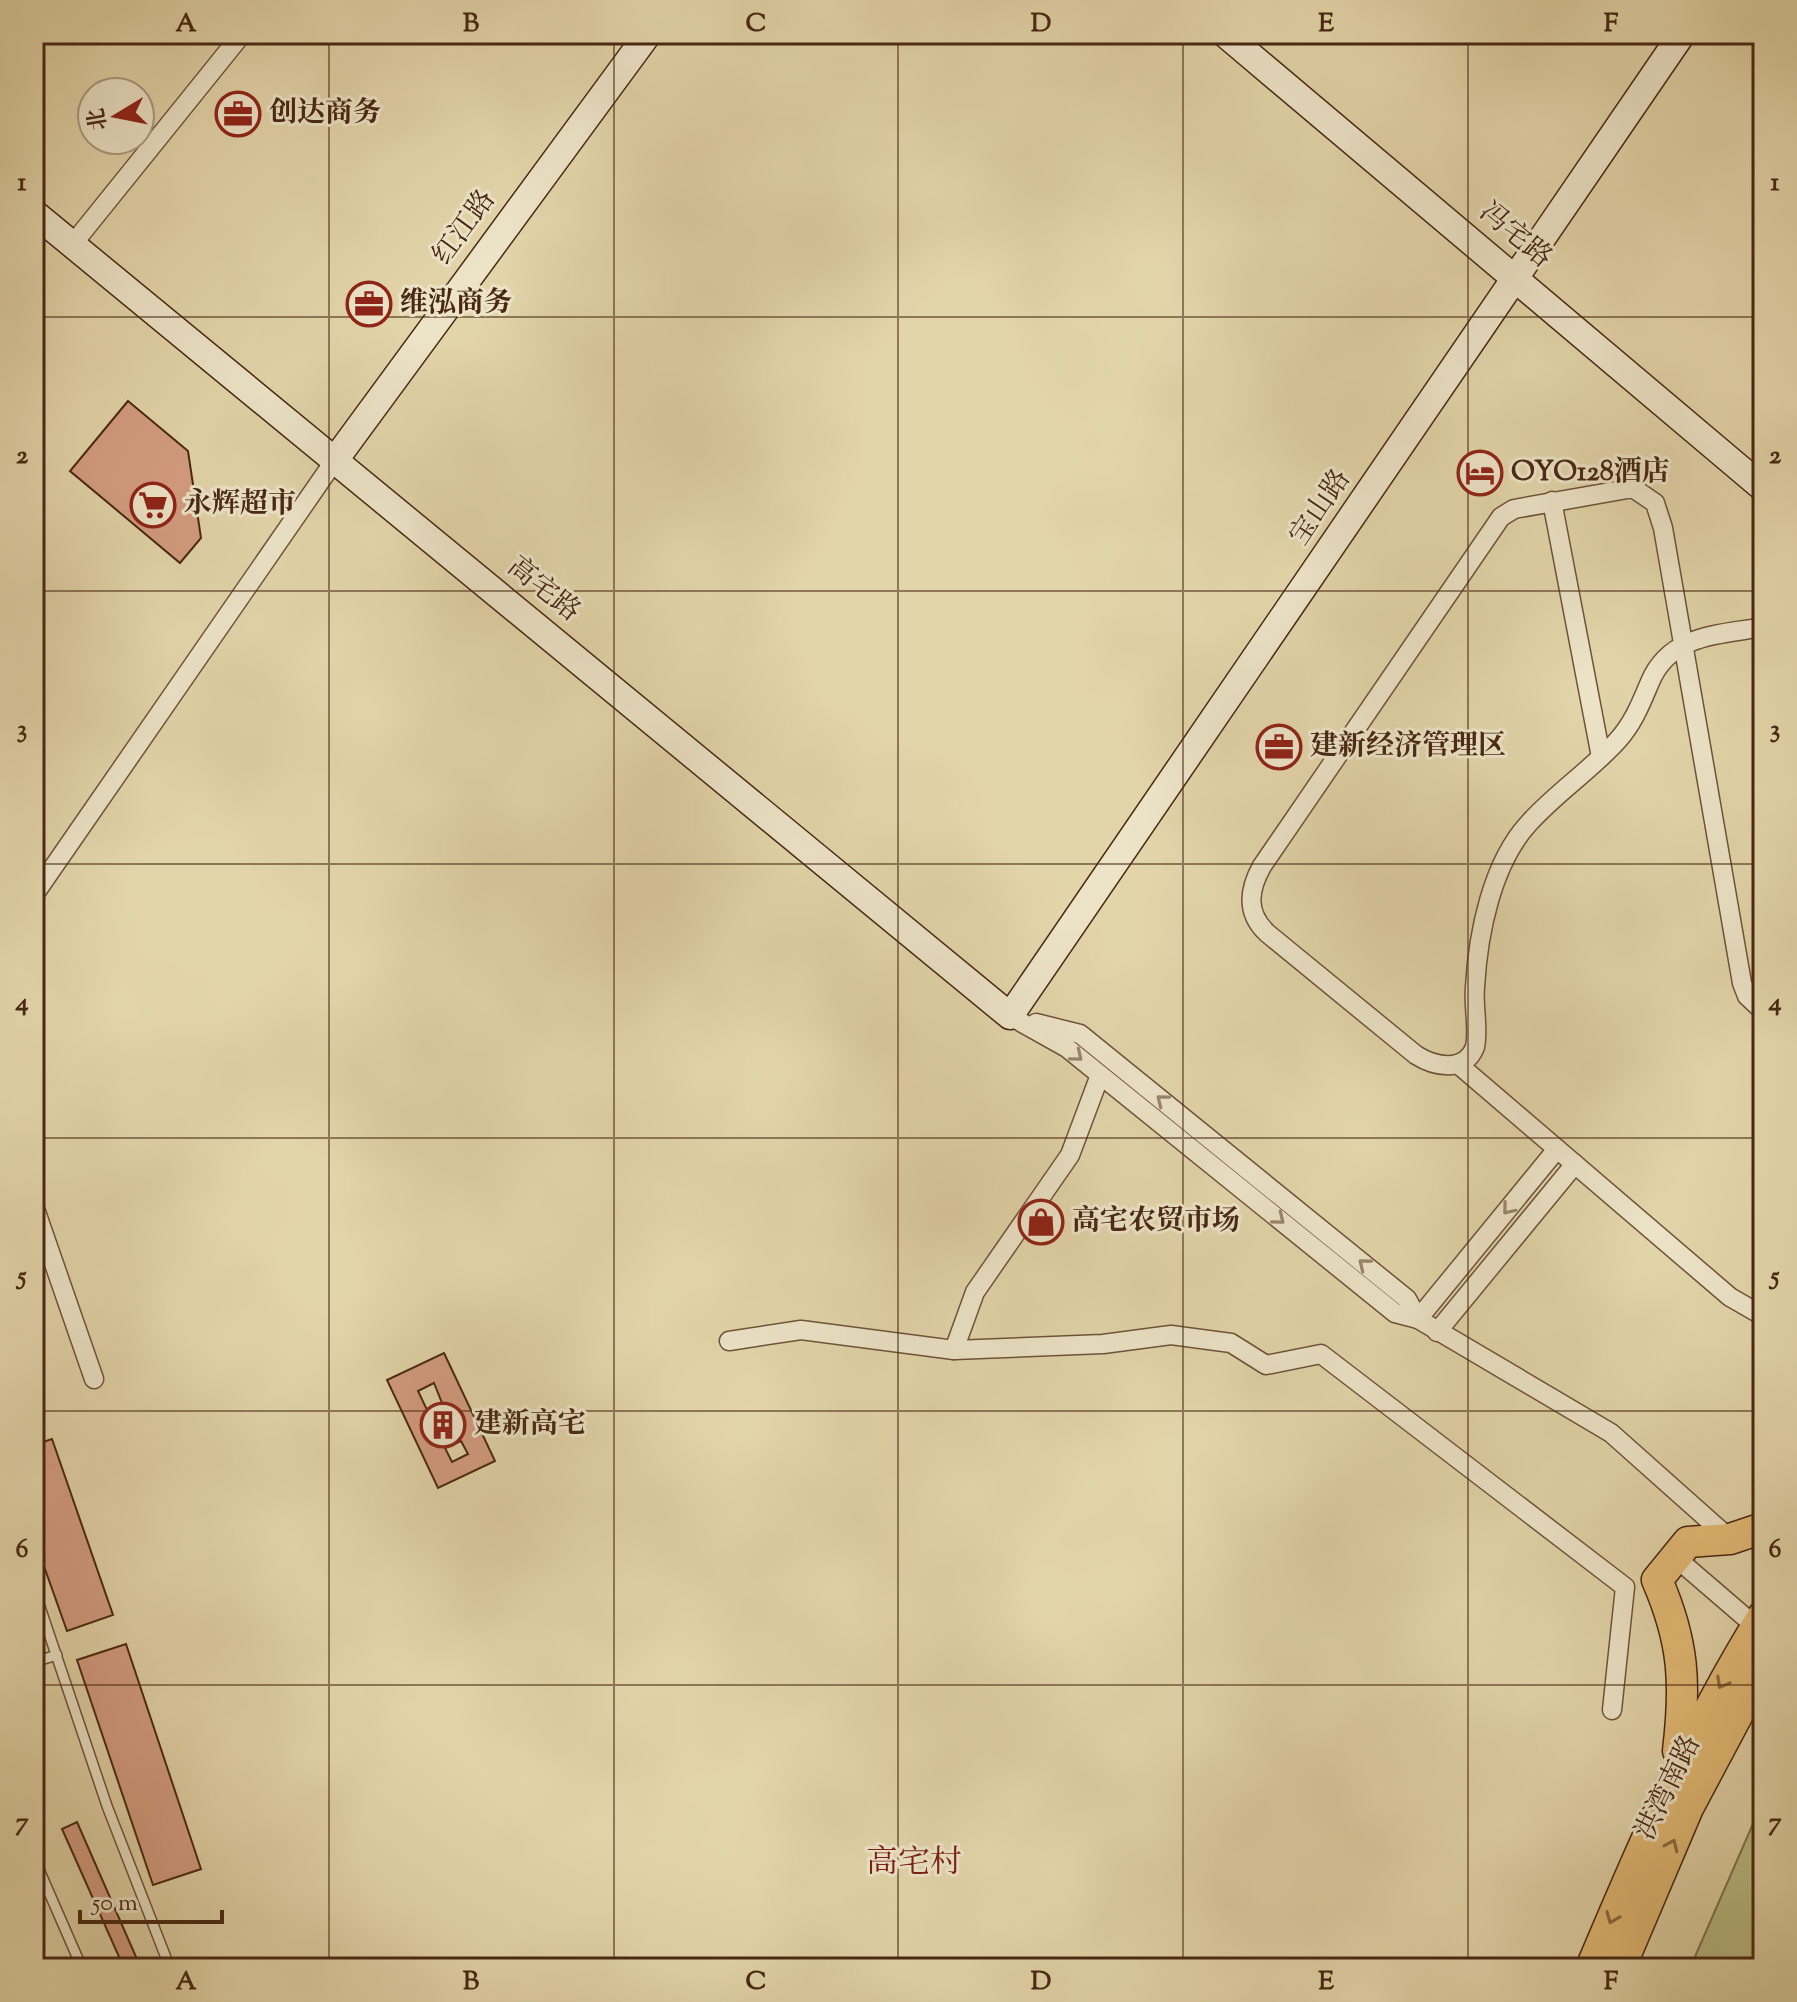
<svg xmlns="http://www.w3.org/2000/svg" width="1797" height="2002" font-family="'Sorts Mill Goudy','Noto Serif SC',serif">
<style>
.green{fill:#b9bc85;stroke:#80724c;stroke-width:2}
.building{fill:#d49d81;stroke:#482813;stroke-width:2;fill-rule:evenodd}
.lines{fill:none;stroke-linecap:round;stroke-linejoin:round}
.lane-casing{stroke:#6f5339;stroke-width:12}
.street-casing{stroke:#6f5339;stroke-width:21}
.secondary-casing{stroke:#482813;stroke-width:29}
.primary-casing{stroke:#482813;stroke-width:33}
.lane{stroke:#ede4c8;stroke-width:9}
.street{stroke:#ede4c8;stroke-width:18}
.secondary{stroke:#ede4c8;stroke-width:26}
.primary{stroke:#e2ba75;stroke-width:30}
.oneway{stroke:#9a866e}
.oneway2{stroke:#8d6a3f}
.grid{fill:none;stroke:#482813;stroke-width:2;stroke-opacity:0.55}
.labels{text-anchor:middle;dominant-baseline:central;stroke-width:6;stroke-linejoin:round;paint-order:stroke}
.poi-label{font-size:28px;font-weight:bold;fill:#482813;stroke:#ede4c8;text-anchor:start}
.street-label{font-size:28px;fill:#482813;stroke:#ede4c8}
.quarter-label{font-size:32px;fill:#7a1f14;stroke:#ede4c8}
.neatline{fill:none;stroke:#482813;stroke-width:3}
.grid-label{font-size:26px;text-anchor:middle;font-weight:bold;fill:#482813}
</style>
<rect width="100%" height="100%" fill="#e3d5aa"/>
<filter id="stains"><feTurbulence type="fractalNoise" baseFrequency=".0025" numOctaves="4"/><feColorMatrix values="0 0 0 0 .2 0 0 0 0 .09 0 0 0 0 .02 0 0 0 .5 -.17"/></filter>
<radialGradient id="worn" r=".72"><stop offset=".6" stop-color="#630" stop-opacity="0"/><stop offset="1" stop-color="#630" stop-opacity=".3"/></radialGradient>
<path class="green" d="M1763,1801V1968H1690Z"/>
<g class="building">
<path d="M128,401L188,451L201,538L180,563L70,471Z"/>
<path d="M444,1353L495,1461L438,1488L387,1380ZM434,1383L442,1403L427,1410L418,1391ZM461,1441L468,1454L452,1462L445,1448Z"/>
<path d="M52,1439L113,1615L67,1631L34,1538V1445Z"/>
<path d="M126,1644L201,1869L153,1885L77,1660Z"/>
<path d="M77,1822L140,1966L135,1968H124L62,1829Z"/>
</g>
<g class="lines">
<g class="lane-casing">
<g id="lane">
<path d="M34,1589L107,1806L170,1968"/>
<path d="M34,1662L57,1655"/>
<path d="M34,1858L82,1968"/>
</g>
</g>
<g class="street-casing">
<g id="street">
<path d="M72,245L242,34"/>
<path d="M1552,501L1601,757"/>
<path d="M1763,627C1719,635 1670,634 1650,682C1641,703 1634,722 1618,740C1591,770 1557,792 1529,823C1492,863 1478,933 1475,987C1473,1007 1479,1027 1475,1047C1465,1073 1435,1067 1416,1055L1267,933C1246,913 1248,891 1262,866L1501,517L1514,509L1633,488L1655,503L1663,528L1742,983L1747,996L1763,1011"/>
<path d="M34,895L335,460"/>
<path d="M1010,1016L1067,1048L1395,1313L1418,1319L1611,1433L1730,1539"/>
<path d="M1036,1023L1080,1034L1407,1299L1418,1319"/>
<path d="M1459,1065L1730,1297L1763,1316"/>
<path d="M34,1206L94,1379"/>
<path d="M1418,1319L1557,1149"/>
<path d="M1437,1332L1575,1164"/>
<path d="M729,1341L801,1330L954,1350L1103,1344L1171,1335L1231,1343L1266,1365L1321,1354L1625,1587L1612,1710"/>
<path d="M954,1350L975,1292L1070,1155L1100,1075"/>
<path d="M1675,1557L1761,1631"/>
</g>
</g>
<g class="secondary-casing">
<g id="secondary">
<path d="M1225,34L1763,488"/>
<path d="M34,213L1010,1016L1682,34"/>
<path d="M335,460L648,34"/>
</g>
</g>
<g class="primary-casing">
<g id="primary">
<path d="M1678,1751C1686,1684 1684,1642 1657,1580L1688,1542L1730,1539L1763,1528"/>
<path d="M1591,1968C1642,1847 1693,1728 1763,1616"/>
<path d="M1620,1968L1688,1808L1763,1667"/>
</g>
</g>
<use href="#lane" class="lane"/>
<use href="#street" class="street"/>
<use href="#secondary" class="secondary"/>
<use href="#primary" class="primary"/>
</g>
<defs><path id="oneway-chevron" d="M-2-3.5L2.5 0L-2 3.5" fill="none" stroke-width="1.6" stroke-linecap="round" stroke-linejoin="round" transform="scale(2)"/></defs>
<g class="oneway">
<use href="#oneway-chevron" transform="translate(1077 1056) rotate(39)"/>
<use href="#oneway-chevron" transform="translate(1162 1100) rotate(-141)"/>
<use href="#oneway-chevron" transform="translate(1508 1209) rotate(129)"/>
<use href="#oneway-chevron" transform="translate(1279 1219) rotate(39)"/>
<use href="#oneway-chevron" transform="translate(1364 1264) rotate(-141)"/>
</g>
<g class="oneway2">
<use href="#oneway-chevron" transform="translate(1722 1683) rotate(119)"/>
<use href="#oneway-chevron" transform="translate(1672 1845) rotate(-66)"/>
<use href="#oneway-chevron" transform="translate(1612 1918) rotate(112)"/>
</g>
<path class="grid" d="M329,34V1968M614,34V1968M898,34V1968M1183,34V1968M1468,34V1968M34,317H1763M34,591H1763M34,864H1763M34,1138H1763M34,1411H1763M34,1685H1763"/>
<defs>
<g id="office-ring" transform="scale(2.3)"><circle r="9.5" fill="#ede4c8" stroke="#8f2418" stroke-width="1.5"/><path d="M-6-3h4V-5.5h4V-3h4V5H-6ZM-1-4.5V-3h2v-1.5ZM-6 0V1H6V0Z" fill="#8f2418"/></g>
<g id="hotel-ring" transform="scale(2.3)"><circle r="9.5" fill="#ede4c8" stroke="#8f2418" stroke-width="1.5"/><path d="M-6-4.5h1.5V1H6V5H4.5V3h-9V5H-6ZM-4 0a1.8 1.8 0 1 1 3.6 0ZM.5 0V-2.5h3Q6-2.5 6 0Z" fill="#8f2418"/></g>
<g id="supermarket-ring" transform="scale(2.3)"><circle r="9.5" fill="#ede4c8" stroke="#8f2418" stroke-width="1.5"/><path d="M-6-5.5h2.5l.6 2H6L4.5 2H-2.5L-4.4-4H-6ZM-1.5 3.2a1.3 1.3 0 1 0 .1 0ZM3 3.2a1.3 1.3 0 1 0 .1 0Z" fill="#8f2418"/></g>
<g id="shop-ring" transform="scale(2.3)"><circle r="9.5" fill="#ede4c8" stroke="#8f2418" stroke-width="1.5"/><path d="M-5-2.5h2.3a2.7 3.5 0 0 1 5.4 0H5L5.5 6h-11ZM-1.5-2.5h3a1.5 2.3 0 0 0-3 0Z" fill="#8f2418"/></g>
<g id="building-ring" transform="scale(2.3)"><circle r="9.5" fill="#ede4c8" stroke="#8f2418" stroke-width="1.5"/><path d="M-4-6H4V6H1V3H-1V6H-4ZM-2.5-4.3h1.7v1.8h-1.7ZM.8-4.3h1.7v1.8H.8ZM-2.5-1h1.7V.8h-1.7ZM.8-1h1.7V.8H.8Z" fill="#8f2418"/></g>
</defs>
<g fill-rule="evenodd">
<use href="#office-ring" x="238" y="114"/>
<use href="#office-ring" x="369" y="304"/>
<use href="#hotel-ring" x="1480" y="473"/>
<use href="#supermarket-ring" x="153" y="505"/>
<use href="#office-ring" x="1279" y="747"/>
<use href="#shop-ring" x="1041" y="1222"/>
<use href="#building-ring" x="443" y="1425"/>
</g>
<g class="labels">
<g class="poi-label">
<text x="269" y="114">创达商务</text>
<text x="400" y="304">维泓商务</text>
<text x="1511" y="473">OYO128酒店</text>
<text x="184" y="505">永辉超市</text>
<text x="1310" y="747">建新经济管理区</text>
<text x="1072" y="1222">高宅农贸市场</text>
<text x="474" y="1425">建新高宅</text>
</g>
<g class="street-label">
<text transform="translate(465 228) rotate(-54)">红江路</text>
<text transform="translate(1515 236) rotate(40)">冯宅路</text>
<text transform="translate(1321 508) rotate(-56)">宝山路</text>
<text transform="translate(543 590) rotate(39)">高宅路</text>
<text transform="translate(1669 1788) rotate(-64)">洪湾南路</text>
</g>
<g class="quarter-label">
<text x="914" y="1864">高宅村</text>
</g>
</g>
<rect width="1797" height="2002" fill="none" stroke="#e3d5aa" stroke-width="88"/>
<g transform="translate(116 116) rotate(260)"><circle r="38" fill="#ede4c8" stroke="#ab9980" stroke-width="2"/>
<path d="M0-6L14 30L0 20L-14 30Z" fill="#8f2418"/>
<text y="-12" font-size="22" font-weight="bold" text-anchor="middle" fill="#482813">北</text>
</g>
<path d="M80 1910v12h142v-12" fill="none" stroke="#482813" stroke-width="4"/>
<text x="92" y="1910" font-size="24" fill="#482813" stroke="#ede4c8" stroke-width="6" paint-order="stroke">50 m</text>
<rect x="44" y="44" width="1709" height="1914" class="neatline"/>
<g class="grid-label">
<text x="186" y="31">A</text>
<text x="471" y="31">B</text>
<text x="756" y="31">C</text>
<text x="1041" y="31">D</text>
<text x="1326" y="31">E</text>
<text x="1611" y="31">F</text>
<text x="22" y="190">1</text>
<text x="1775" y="190">1</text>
<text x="22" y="463">2</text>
<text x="1775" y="463">2</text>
<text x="22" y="737">3</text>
<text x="1775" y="737">3</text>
<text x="22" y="1010">4</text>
<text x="1775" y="1010">4</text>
<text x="22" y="1284">5</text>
<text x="1775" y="1284">5</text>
<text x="22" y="1557">6</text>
<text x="1775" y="1557">6</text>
<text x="22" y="1830">7</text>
<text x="1775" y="1830">7</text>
<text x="186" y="1989">A</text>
<text x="471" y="1989">B</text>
<text x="756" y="1989">C</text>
<text x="1041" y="1989">D</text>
<text x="1326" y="1989">E</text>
<text x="1611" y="1989">F</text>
</g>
<rect width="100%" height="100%" filter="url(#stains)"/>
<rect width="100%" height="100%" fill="url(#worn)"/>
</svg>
